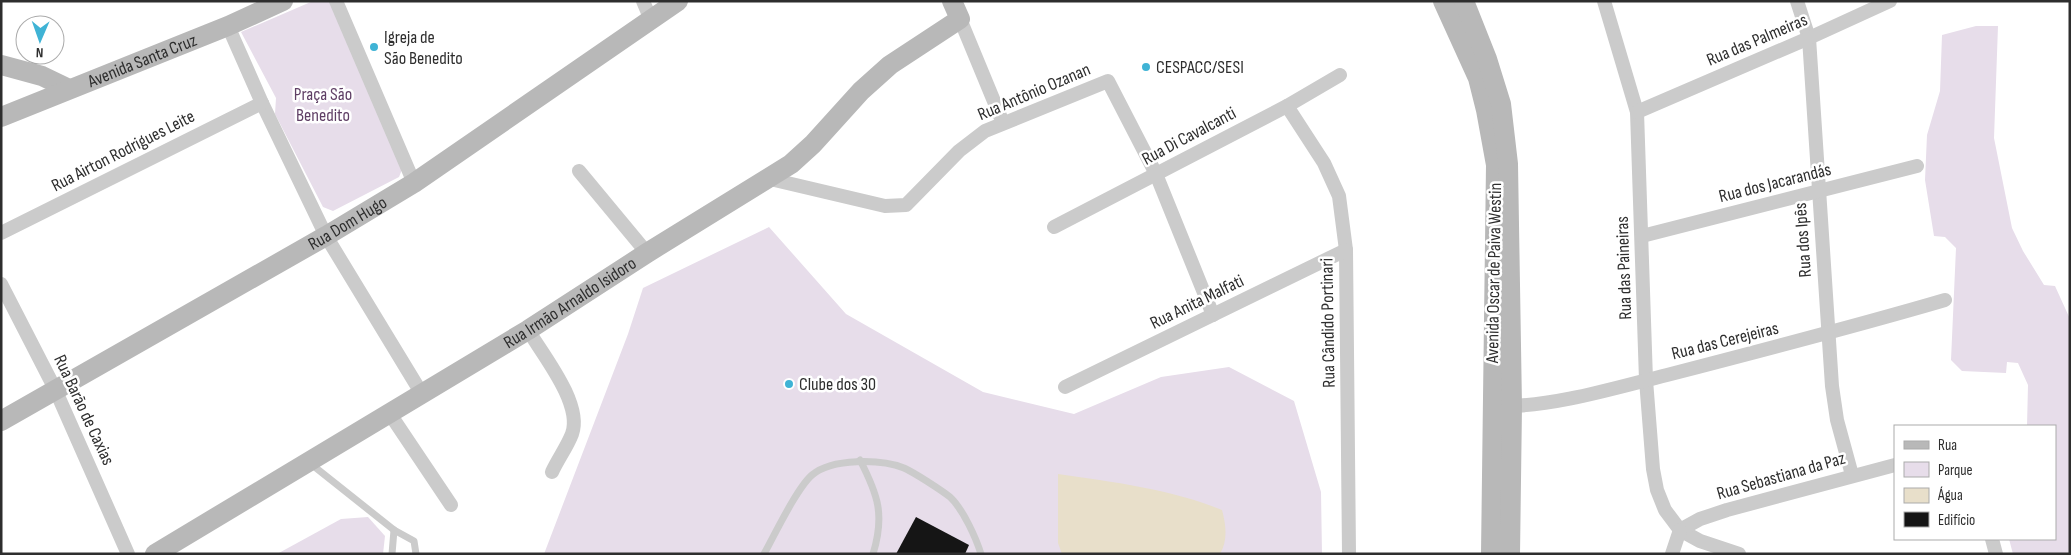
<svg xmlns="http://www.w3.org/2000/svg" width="2071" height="555" font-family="'Sofia Sans Condensed',sans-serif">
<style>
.green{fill:#e7ddea}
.water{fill:#e8dfca}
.building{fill:#151515}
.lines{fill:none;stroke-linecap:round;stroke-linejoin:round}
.lane{stroke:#cbcbcb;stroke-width:7}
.street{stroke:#cbcbcb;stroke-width:14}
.secondary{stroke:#b8b8b8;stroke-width:20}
.poi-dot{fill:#3fb3d5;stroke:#fff;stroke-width:2}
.labels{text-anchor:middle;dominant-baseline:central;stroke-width:5;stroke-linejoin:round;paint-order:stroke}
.poi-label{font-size:18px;fill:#2e2e2e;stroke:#fff;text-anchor:start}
.street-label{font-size:18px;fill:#2e2e2e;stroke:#fff}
.park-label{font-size:18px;fill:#5f3f65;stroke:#fff}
</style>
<rect width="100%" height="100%" fill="#fff"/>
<g class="green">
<path d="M313,1H331L403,167L399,177L333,211L323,207L275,114L276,98L241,32Z"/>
<path d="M1976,26H1998L1994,138L2012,228L2023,251L2044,285L2055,286L2070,319V554H2013L2009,539H2055V426H2027L2028,385L2018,363L2007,362L2006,373L1962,371L1951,360L1956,248L1945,237L1934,236L1925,180L1927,135L1940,91L1942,35Z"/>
<path d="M769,227L846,314L983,392L1074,414L1161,377L1229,367L1294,401L1321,492L1322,554H544L628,334L643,288Z"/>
<path d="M368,517L385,536L383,554H277L341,519Z"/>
</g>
<path class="water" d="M1058,474C1113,482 1171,489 1222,510C1226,525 1228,540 1220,554H1062L1058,543Z"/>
<path class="building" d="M916,517L969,545L965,554H896Z"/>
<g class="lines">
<g class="lane">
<path d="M860,460C878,495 885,515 873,554"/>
<path d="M311,464L394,530L414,541L416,554"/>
<path d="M392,554L394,530"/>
<path d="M764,554C775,534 797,488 812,475C832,458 881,459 904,468C915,473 941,490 950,497C963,509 976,538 981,554"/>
</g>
<g class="street">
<path d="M336,1L414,183"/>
<path d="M643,1L651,20"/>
<path d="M1604,1L1637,112L1646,380L1653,469L1657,490L1665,510L1680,530L1700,541L1739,554"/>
<path d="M1797,1L1809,38L1832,386L1837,420L1852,475"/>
<path d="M960,19L1003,123"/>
<path d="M228,26L262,103L326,236L422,394"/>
<path d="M1287,106L1324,163L1339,196L1346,250L1349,554"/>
<path d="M1637,112L1809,38L1890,1"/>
<path d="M579,171L647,253"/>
<path d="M766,178L885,206L906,205L959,151L985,131L1108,81L1156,174L1213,315"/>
<path d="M1054,227L1287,106L1340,75"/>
<path d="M1,233L262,103"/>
<path d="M1642,236L1917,166"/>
<path d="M1,284L55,389L128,554"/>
<path d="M528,330C543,355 583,404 572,434C567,447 558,459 552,472"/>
<path d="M1065,387L1346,250"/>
<path d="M1503,406C1553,407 1618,387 1667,375C1760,351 1853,327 1945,300"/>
<path d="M390,414L451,505"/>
<path d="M1680,530L1700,519L1727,510L1895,465"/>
<path d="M1992,539L1996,554"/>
<path d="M1672,554L1680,530"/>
</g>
<g class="secondary">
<path d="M1443,1L1478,78L1486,110L1496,165L1491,554"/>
<path d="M1464,1L1487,59L1501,104L1508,164L1512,406L1510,554"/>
<path d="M1,65L42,76L69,89"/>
<path id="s1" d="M1,117L228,26L283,1"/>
<path id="s2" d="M1,421L326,236L414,183L678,1"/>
<path id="s3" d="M155,554L528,330L647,253L791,164L813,144L861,91L890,65L960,19L952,1"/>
</g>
</g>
<g class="poi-dot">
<circle cx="374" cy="47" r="5"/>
<circle cx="1146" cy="67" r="5"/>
<circle cx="789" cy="384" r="5"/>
</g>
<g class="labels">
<g class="poi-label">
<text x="384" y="37">Igreja de<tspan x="384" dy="21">São Benedito</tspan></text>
<text x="1156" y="67">CESPACC/SESI</text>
<text x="799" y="384">Clube dos 30</text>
</g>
<g class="street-label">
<text transform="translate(1757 40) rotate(-23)">Rua das Palmeiras</text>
<text stroke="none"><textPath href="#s1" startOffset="152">Avenida Santa Cruz</textPath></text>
<text transform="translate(1034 92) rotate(-23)">Rua Antônio Ozanan</text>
<text transform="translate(1189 136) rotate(-28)">Rua Di Cavalcanti</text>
<text transform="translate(123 151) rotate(-27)">Rua Airton Rodrigues Leite</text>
<text transform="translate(1775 183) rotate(-14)">Rua dos Jacarandás</text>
<text stroke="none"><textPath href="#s2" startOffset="399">Rua Dom Hugo</textPath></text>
<text transform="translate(1803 240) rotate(-94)">Rua dos Ipês</text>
<text transform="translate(1624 268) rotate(-92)">Rua das Paineiras</text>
<text transform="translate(1494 273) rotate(-89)">Avenida Oscar de Paiva Westin</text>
<text stroke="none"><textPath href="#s3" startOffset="485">Rua Irmão Arnaldo Isidoro</textPath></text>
<text transform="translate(1197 302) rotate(-26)">Rua Anita Malfati</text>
<text transform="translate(1328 323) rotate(-91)">Rua Cândido Portinari</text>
<text transform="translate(1725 341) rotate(-14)">Rua das Cerejeiras</text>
<text transform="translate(84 410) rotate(65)">Rua Barão de Caxias</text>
<text transform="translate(1781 476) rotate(-16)">Rua Sebastiana da Paz</text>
</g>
<g class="park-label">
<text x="323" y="94">Praça São<tspan x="323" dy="21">Benedito</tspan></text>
</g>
</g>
<rect width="2071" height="555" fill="none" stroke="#2e2e2e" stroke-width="5"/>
<rect x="1894" y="425" width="162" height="115" fill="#ffffff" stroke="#ababab"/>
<rect x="1904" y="441" width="25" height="8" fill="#b8b8b8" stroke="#ababab"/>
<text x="1938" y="450" font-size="15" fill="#2e2e2e">Rua</text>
<rect x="1904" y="462" width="25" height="15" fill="#e7ddea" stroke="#ababab"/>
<text x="1938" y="475" font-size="15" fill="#2e2e2e">Parque</text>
<rect x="1904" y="488" width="25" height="15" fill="#e8dfca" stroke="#ababab"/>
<text x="1938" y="500" font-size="15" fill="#2e2e2e">Água</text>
<rect x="1904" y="512" width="25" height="15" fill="#151515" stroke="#ababab"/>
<text x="1938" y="525" font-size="15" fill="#2e2e2e">Edifício</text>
<g transform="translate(40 40) rotate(182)"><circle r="24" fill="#ffffff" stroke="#ababab"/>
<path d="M0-4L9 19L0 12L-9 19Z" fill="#3fb3d5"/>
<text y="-8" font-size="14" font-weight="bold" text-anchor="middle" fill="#2e2e2e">N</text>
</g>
</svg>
